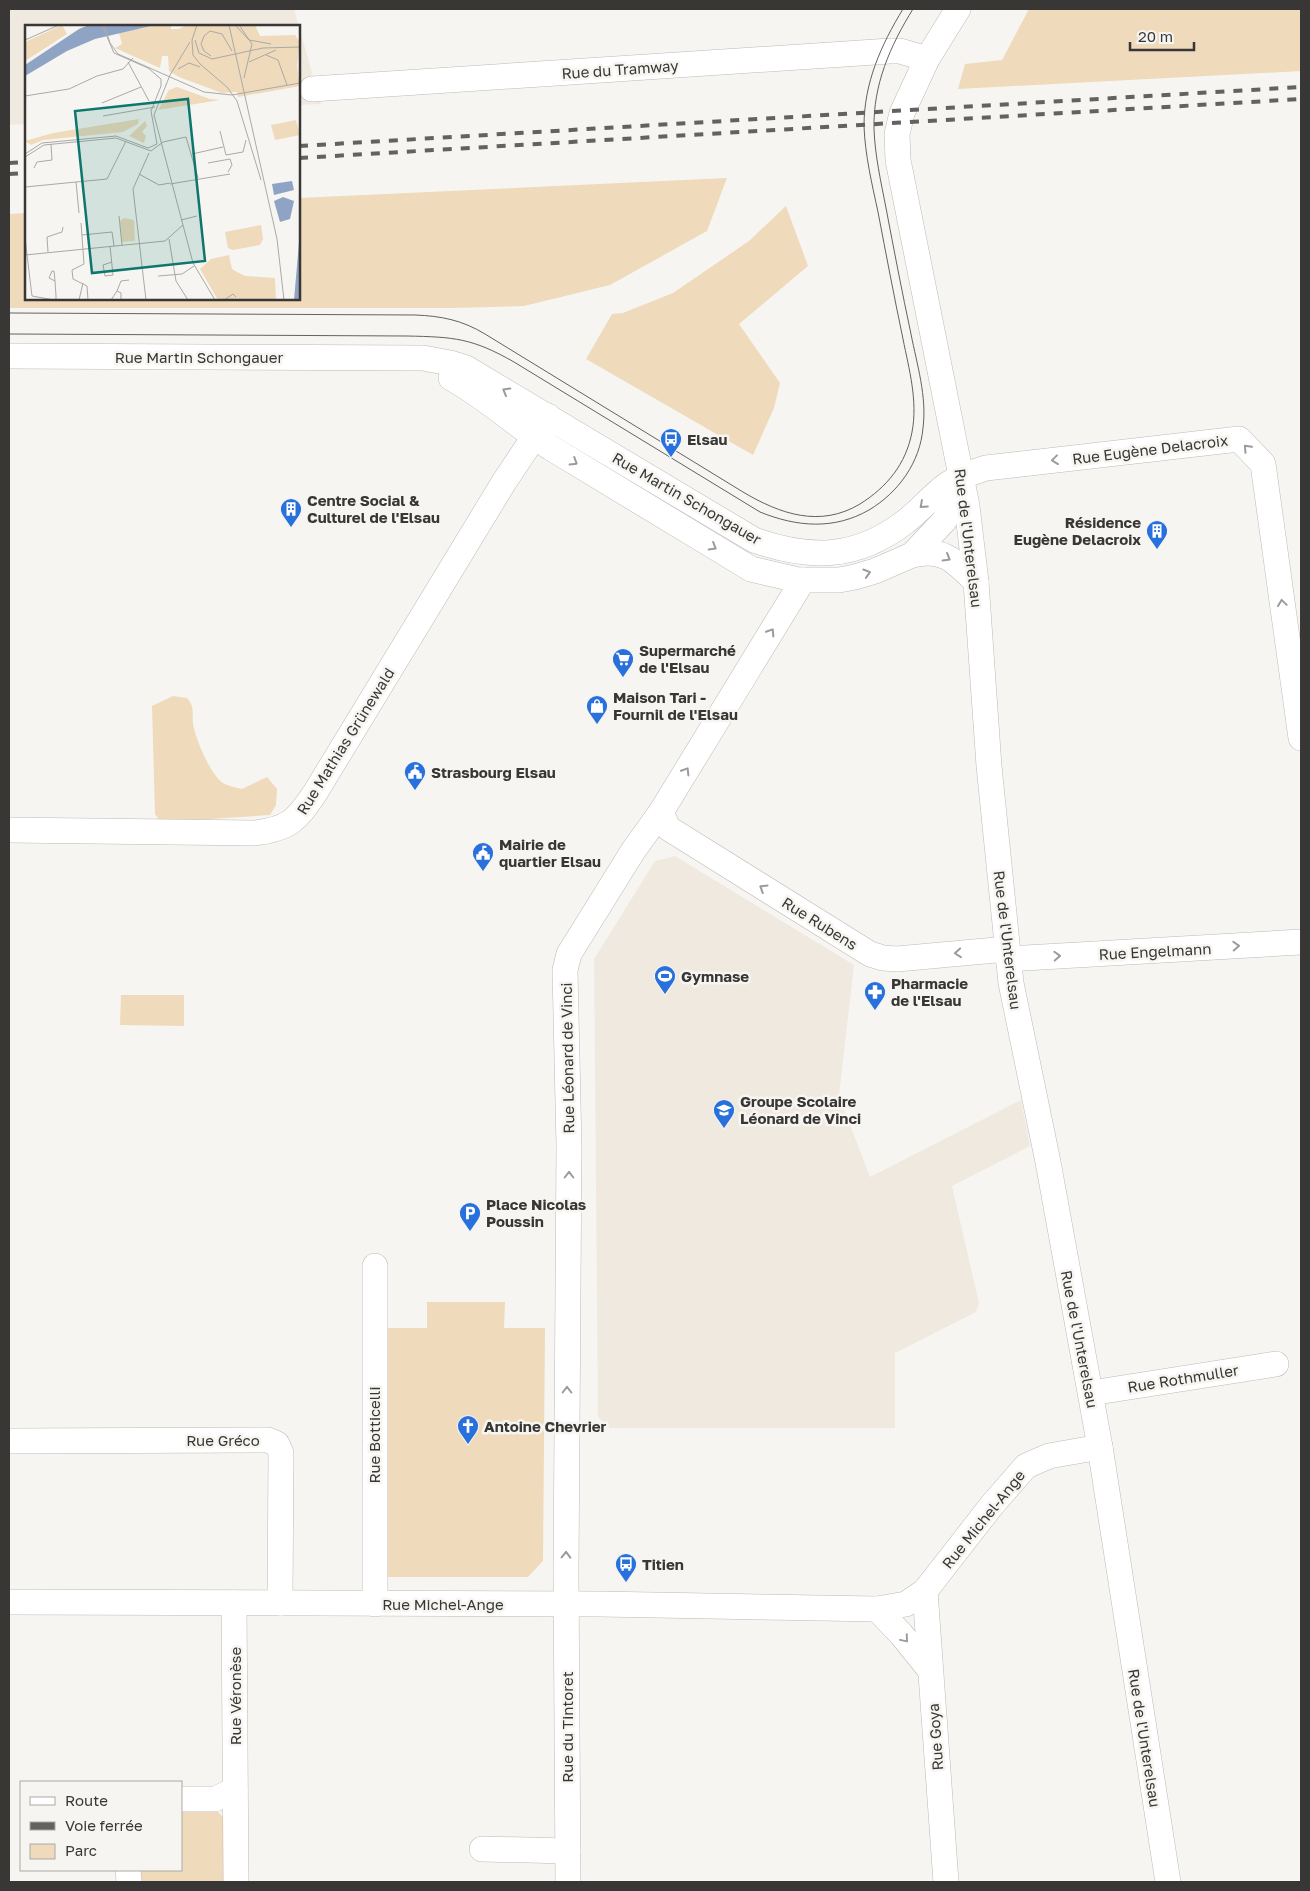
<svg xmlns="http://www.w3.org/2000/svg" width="1310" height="1891" font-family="'Golos Text',sans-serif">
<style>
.built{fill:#f0e9e0}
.green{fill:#efdabb}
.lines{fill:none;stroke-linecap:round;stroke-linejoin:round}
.minor-casing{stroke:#bdbab7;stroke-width:26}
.minor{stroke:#fff;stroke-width:25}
.tram{stroke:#63625f;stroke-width:1}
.rail{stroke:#63625f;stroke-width:4;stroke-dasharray:9 9;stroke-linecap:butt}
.oneway{stroke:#9c9b9a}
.labels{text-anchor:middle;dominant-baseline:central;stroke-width:5;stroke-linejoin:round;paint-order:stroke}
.street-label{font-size:15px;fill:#383735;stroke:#f7f5f1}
.poi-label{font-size:15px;font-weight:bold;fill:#383735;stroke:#f7f5f1;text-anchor:start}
.inset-road{fill:none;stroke:#aba9a6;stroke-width:1}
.view{fill:#0f766e;fill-opacity:0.15;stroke:#0f766e;stroke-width:2.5}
.inset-edge{fill:none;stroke:#383735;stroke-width:2.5}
</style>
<rect width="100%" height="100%" fill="#f7f5f1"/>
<g class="built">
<path d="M9,9H294L321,104L299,105V26H26V124L9,125Z"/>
<path d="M675,856L854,965L839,1096L870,1177L1021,1100L1030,1146L952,1186L979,1303L976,1312L895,1353V1428H609L598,1417L594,959L655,861Z"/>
</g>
<g class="green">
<path d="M1029,9H1301V71L958,89L965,64L1002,60Z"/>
<path d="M727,178L707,231L610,285L524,306L452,308H9V214L26,213V299H299V198Z"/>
<path d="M786,206L808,266L739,324L780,383L774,408L753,455L586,359L612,314L623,313L673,293L749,241Z"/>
<path d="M173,696L187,698C195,707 192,713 193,724C196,740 210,774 223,783C228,786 237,788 242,789L267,777L277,789L276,805L270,815L196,820H159L155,814L152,706Z"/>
<path d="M121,995H184V1026L120,1025Z"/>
<path d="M427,1302H505L504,1328H545L543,1561L528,1577H384L385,1328H427Z"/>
<path d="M181,1809H215L225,1819V1882H139V1870H181Z"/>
</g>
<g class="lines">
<g class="minor-casing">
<g id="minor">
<path d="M958,9L927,59L902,113L897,134L898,160L967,506L976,582L989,766L1011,983L1048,1162L1100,1447L1168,1882"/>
<path d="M312,89L890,51H900L927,59"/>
<path d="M9,356L423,358L450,363L466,368L754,540C810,560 857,559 905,522C920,511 932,495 948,484C959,477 973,472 986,468L1239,439L1263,464L1301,738"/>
<path d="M451,378C487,398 517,426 551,448L751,569L798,580H839L855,577L875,571L912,555L944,521L952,507L962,479"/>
<path d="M912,555C944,548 954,560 976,582"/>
<path d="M661,812L668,828L870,954L883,958L897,959L1007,949"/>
<path d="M9,830L254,833C289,829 296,821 315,793L504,482L548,416"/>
<path d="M1008,959L1301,942"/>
<path d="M375,1266V1604"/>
<path d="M1091,1393L1276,1364"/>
<path d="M9,1441L268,1440L277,1444L281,1453L280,1603"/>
<path d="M925,1591L946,1882"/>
<path d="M9,1602L599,1604L877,1609L906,1604L925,1591L992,1505L1026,1466L1049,1456L1100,1447"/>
<path d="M234,1603L236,1882"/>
<path d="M877,1609L901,1634L930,1670"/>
<path d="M181,1799H215L235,1790"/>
<path d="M482,1849L568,1851"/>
<path d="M128,1870L129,1882"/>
<path d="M568,1882L566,1572L569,1146L565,970L569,954L633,851L661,812L803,580"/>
</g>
</g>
<use href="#minor" class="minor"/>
<g class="tram">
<path d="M9,313L415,315C441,316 462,320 485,334L743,492C780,514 820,528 860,504C887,487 906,464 912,432C918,401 909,369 903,339C894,296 886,254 878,212C872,184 865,155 864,126C864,83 881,45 903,9"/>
<path d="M9,334L407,336C454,337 472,338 514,362L760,512C797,527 834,530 869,510C899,492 920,462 923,428C927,396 917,365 911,334C902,292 894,250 886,208C881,182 875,156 874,129C873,85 890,46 913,9"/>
</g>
<g class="rail">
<path d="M299,146L1301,87"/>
<path d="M299,158L1301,99"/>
<path d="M9,163L26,162"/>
<path d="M9,174L26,173"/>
</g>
</g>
<defs><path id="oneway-chevron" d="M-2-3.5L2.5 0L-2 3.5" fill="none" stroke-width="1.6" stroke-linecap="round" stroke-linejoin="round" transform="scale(1.25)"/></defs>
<g class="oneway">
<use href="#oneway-chevron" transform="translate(506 391) rotate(-150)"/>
<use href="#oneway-chevron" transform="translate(1247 448) rotate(-133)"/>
<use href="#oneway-chevron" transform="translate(1055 460) rotate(173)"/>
<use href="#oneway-chevron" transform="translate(574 462) rotate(32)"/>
<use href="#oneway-chevron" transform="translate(923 505) rotate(138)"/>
<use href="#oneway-chevron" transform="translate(713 547) rotate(31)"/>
<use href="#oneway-chevron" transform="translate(947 558) rotate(30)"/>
<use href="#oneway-chevron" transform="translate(867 573) rotate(-17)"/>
<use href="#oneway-chevron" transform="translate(1282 603) rotate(-98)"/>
<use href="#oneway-chevron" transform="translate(771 632) rotate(-58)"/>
<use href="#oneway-chevron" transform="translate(686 771) rotate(-58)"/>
<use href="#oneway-chevron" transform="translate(763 888) rotate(-148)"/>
<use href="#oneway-chevron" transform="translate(1236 946) rotate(-3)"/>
<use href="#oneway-chevron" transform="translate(958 953) rotate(175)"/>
<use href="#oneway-chevron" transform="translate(1057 956) rotate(-3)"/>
<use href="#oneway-chevron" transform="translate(569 1175) rotate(-90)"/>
<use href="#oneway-chevron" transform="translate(567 1390) rotate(-90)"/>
<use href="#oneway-chevron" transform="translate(566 1555) rotate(-89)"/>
<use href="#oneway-chevron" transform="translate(905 1639) rotate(50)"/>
</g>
<defs>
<g id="bus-pin" transform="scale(1.125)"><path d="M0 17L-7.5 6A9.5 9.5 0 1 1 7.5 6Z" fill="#2871dd" stroke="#f7f5f1"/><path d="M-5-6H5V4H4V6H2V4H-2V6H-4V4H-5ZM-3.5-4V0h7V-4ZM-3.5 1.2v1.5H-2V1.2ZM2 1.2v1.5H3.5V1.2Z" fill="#fff"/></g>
<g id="building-pin" transform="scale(1.125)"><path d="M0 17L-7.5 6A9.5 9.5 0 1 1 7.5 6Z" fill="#2871dd" stroke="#f7f5f1"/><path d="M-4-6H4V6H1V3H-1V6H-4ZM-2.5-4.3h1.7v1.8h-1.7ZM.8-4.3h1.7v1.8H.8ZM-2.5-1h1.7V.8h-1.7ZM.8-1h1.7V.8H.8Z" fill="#fff"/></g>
<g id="supermarket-pin" transform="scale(1.125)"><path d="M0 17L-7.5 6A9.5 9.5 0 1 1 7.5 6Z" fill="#2871dd" stroke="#f7f5f1"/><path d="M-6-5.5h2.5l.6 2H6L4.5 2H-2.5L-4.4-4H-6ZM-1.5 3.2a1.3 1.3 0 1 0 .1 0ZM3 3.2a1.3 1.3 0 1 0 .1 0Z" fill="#fff"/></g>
<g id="shop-pin" transform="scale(1.125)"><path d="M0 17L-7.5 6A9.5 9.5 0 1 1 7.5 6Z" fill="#2871dd" stroke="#f7f5f1"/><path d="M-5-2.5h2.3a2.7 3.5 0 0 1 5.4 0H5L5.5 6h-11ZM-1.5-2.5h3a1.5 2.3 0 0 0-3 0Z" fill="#fff"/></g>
<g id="civic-pin" transform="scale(1.125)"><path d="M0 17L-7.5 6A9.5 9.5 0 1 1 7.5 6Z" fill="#2871dd" stroke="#f7f5f1"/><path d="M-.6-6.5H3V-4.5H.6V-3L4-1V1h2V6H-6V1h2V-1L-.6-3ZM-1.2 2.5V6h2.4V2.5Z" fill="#fff"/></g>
<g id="stadium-pin" transform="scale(1.125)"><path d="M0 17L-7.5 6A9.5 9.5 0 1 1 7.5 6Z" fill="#2871dd" stroke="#f7f5f1"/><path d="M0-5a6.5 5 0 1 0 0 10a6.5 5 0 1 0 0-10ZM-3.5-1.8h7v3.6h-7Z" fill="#fff"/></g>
<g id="pharmacy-pin" transform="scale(1.125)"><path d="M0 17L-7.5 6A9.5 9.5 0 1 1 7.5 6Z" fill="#2871dd" stroke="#f7f5f1"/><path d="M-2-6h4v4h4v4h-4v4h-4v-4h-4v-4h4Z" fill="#fff"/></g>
<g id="school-pin" transform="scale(1.125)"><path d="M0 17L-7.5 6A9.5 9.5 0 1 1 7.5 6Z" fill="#2871dd" stroke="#f7f5f1"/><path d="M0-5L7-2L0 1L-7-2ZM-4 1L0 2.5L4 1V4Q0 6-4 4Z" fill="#fff"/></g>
<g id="parking-pin" transform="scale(1.125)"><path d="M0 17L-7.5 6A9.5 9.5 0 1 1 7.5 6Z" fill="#2871dd" stroke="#f7f5f1"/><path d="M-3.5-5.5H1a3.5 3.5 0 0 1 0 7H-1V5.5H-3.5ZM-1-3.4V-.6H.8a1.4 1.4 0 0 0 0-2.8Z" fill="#fff"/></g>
<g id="church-pin" transform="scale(1.125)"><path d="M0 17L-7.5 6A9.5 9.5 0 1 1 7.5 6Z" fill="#2871dd" stroke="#f7f5f1"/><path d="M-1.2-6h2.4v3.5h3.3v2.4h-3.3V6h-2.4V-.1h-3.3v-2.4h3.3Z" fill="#fff"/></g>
</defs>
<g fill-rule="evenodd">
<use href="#bus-pin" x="671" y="439"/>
<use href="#building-pin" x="291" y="509"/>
<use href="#building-pin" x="1157" y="531"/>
<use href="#supermarket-pin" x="623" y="659"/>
<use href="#shop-pin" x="597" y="706"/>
<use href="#civic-pin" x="415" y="772"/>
<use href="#civic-pin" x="483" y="853"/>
<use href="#stadium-pin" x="665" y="976"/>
<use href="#pharmacy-pin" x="875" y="992"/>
<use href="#school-pin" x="724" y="1110"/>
<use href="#parking-pin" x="470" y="1213"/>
<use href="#church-pin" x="468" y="1426"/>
<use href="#bus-pin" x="626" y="1564"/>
</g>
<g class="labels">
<g class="street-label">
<text transform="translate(620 69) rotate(-4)">Rue du Tramway</text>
<text x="199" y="357">Rue Martin Schongauer</text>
<text transform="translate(1150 449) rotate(-7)">Rue Eugène Delacroix</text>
<text transform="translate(687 498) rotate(30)">Rue Martin Schongauer</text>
<text transform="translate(969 538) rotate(83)">Rue de l'Unterelsau</text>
<text transform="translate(345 741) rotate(-58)">Rue Mathias Grünewald</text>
<text transform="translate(820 923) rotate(32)">Rue Rubens</text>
<text transform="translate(1008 940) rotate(83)">Rue de l'Unterelsau</text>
<text transform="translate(1155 951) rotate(-3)">Rue Engelmann</text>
<text transform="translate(567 1058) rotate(-91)">Rue Léonard de Vinci</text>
<text transform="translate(1080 1339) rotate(79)">Rue de l'Unterelsau</text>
<text transform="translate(1183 1378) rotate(-9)">Rue Rothmuller</text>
<text transform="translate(374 1435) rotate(-90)">Rue Botticelli</text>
<text x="223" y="1440">Rue Gréco</text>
<text transform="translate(983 1519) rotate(-51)">Rue Michel-Ange</text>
<text x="443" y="1604">Rue Michel-Ange</text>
<text transform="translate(235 1696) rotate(-90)">Rue Véronèse</text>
<text transform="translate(567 1727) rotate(-90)">Rue du Tintoret</text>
<text transform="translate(935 1737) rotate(-94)">Rue Goya</text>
<text transform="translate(1145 1738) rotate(81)">Rue de l'Unterelsau</text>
</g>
<g class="poi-label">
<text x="687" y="439">Elsau</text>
<text x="307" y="500">Centre Social &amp;<tspan x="307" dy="17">Culturel de l'Elsau</tspan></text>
<text x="1141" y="522" text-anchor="end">Résidence<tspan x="1141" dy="17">Eugène Delacroix</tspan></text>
<text x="639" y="650">Supermarché<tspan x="639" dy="17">de l'Elsau</tspan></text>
<text x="613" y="697">Maison Tari -<tspan x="613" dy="17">Fournil de l'Elsau</tspan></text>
<text x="431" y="772">Strasbourg Elsau</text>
<text x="499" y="844">Mairie de<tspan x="499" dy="17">quartier Elsau</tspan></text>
<text x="681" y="976">Gymnase</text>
<text x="891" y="983">Pharmacie<tspan x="891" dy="17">de l'Elsau</tspan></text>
<text x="740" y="1101">Groupe Scolaire<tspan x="740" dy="17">Léonard de Vinci</tspan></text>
<text x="486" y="1204">Place Nicolas<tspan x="486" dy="17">Poussin</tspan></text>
<text x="484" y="1426">Antoine Chevrier</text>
<text x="642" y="1564">Titien</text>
</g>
</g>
<g transform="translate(25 25)">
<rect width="275" height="275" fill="#f7f5f1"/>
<path d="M37,0L42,9L0,36V17ZM130,0H146V4H154L161,0H230L235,11L270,10L275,17L272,41L275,61L213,72L212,67L197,68L154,52L144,46L143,31H137L135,43L90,23L97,19L94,8ZM152,62L185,74L195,75L133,85L144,65ZM114,94L113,99L98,107L18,115L6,120L0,116L28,108ZM271,95L275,110L250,115L246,100ZM120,96L122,101L117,107L121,111L119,118L104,111ZM99,193L109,195L110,216L97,217L95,196ZM236,200L238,214L235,220L208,225L203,223L200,207ZM204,230L207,244L212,247L220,251L250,253L251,275H193L175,244L186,234Z" fill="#efdabb"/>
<path d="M64,0H130L70,14L42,26L0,51V40L54,4ZM267,156L269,165L249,170L247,159ZM258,172L269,176L265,194L255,197L249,176ZM275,206V260L274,275H269Z" fill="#8fa4c4"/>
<path class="inset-road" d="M79,0L85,18L93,29L179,67L207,70L275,58M172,0L167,15L168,30L175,39L202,62L212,76L236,155M204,0L252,214L259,275M210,0L224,15L246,19M214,0L227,19L219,53M0,15L34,0M170,15L174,28L187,34L238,23L275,22M241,30L253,35L262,60M186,31L179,26L176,19L179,11L185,6L197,9L207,26M103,37L124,76M224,37L251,25M153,44L164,38L175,42M145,50L129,90L168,238L190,275M145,50L165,17M0,71L44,64L72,51L98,44L108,33M77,78L116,62M78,91L130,82M195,106L201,130L218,127L221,115M0,129L17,118L91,111L123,123L132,119L126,86L136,61V54L123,43L89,28L77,0M167,129L198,122M0,132L19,120L91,113L126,126L138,117L161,112L173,153M183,138L205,134L207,140L203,147M9,143L12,137L27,135L26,119M114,149L134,160L145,158M51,157L54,188M145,159L205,149M0,162L82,154L101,116M94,191L97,220M156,195L172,191M56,198L59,239L47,245L48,254L62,261L63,275M57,210L87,207L89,221M0,213L7,271L29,275M144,214L151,256L163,275M85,221L88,250L80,251L78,240L87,237M23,227L22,212L37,207L38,202M0,230L140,216L158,200M133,251L157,249L169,241M30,256L24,253L27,246H29L30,256L31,271V275M92,266L96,256L104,255M54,275L58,258M86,275L92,266L96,268V275M121,275L108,164L124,128M199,275L208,269L211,272"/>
<path class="view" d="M163,74L180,236L67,248L50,86Z"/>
<rect width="275" height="275" class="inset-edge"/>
</g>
<rect width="1310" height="1891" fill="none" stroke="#383735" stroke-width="20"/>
<rect x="20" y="1781" width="162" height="90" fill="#f7f5f1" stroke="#aba9a6"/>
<rect x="30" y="1797" width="25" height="8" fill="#ffffff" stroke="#aba9a6"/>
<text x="65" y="1806" font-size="15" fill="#383735">Route</text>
<rect x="30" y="1822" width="25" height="8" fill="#63625f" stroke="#aba9a6"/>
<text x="65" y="1831" font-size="15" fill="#383735">Voie ferrée</text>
<rect x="30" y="1844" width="25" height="15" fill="#efdabb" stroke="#aba9a6"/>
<text x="65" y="1856" font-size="15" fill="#383735">Parc</text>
<path d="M1130 42v8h64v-8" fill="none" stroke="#383735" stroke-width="2.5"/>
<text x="1138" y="42" font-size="15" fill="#383735" stroke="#f7f5f1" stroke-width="4" paint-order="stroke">20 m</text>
</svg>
